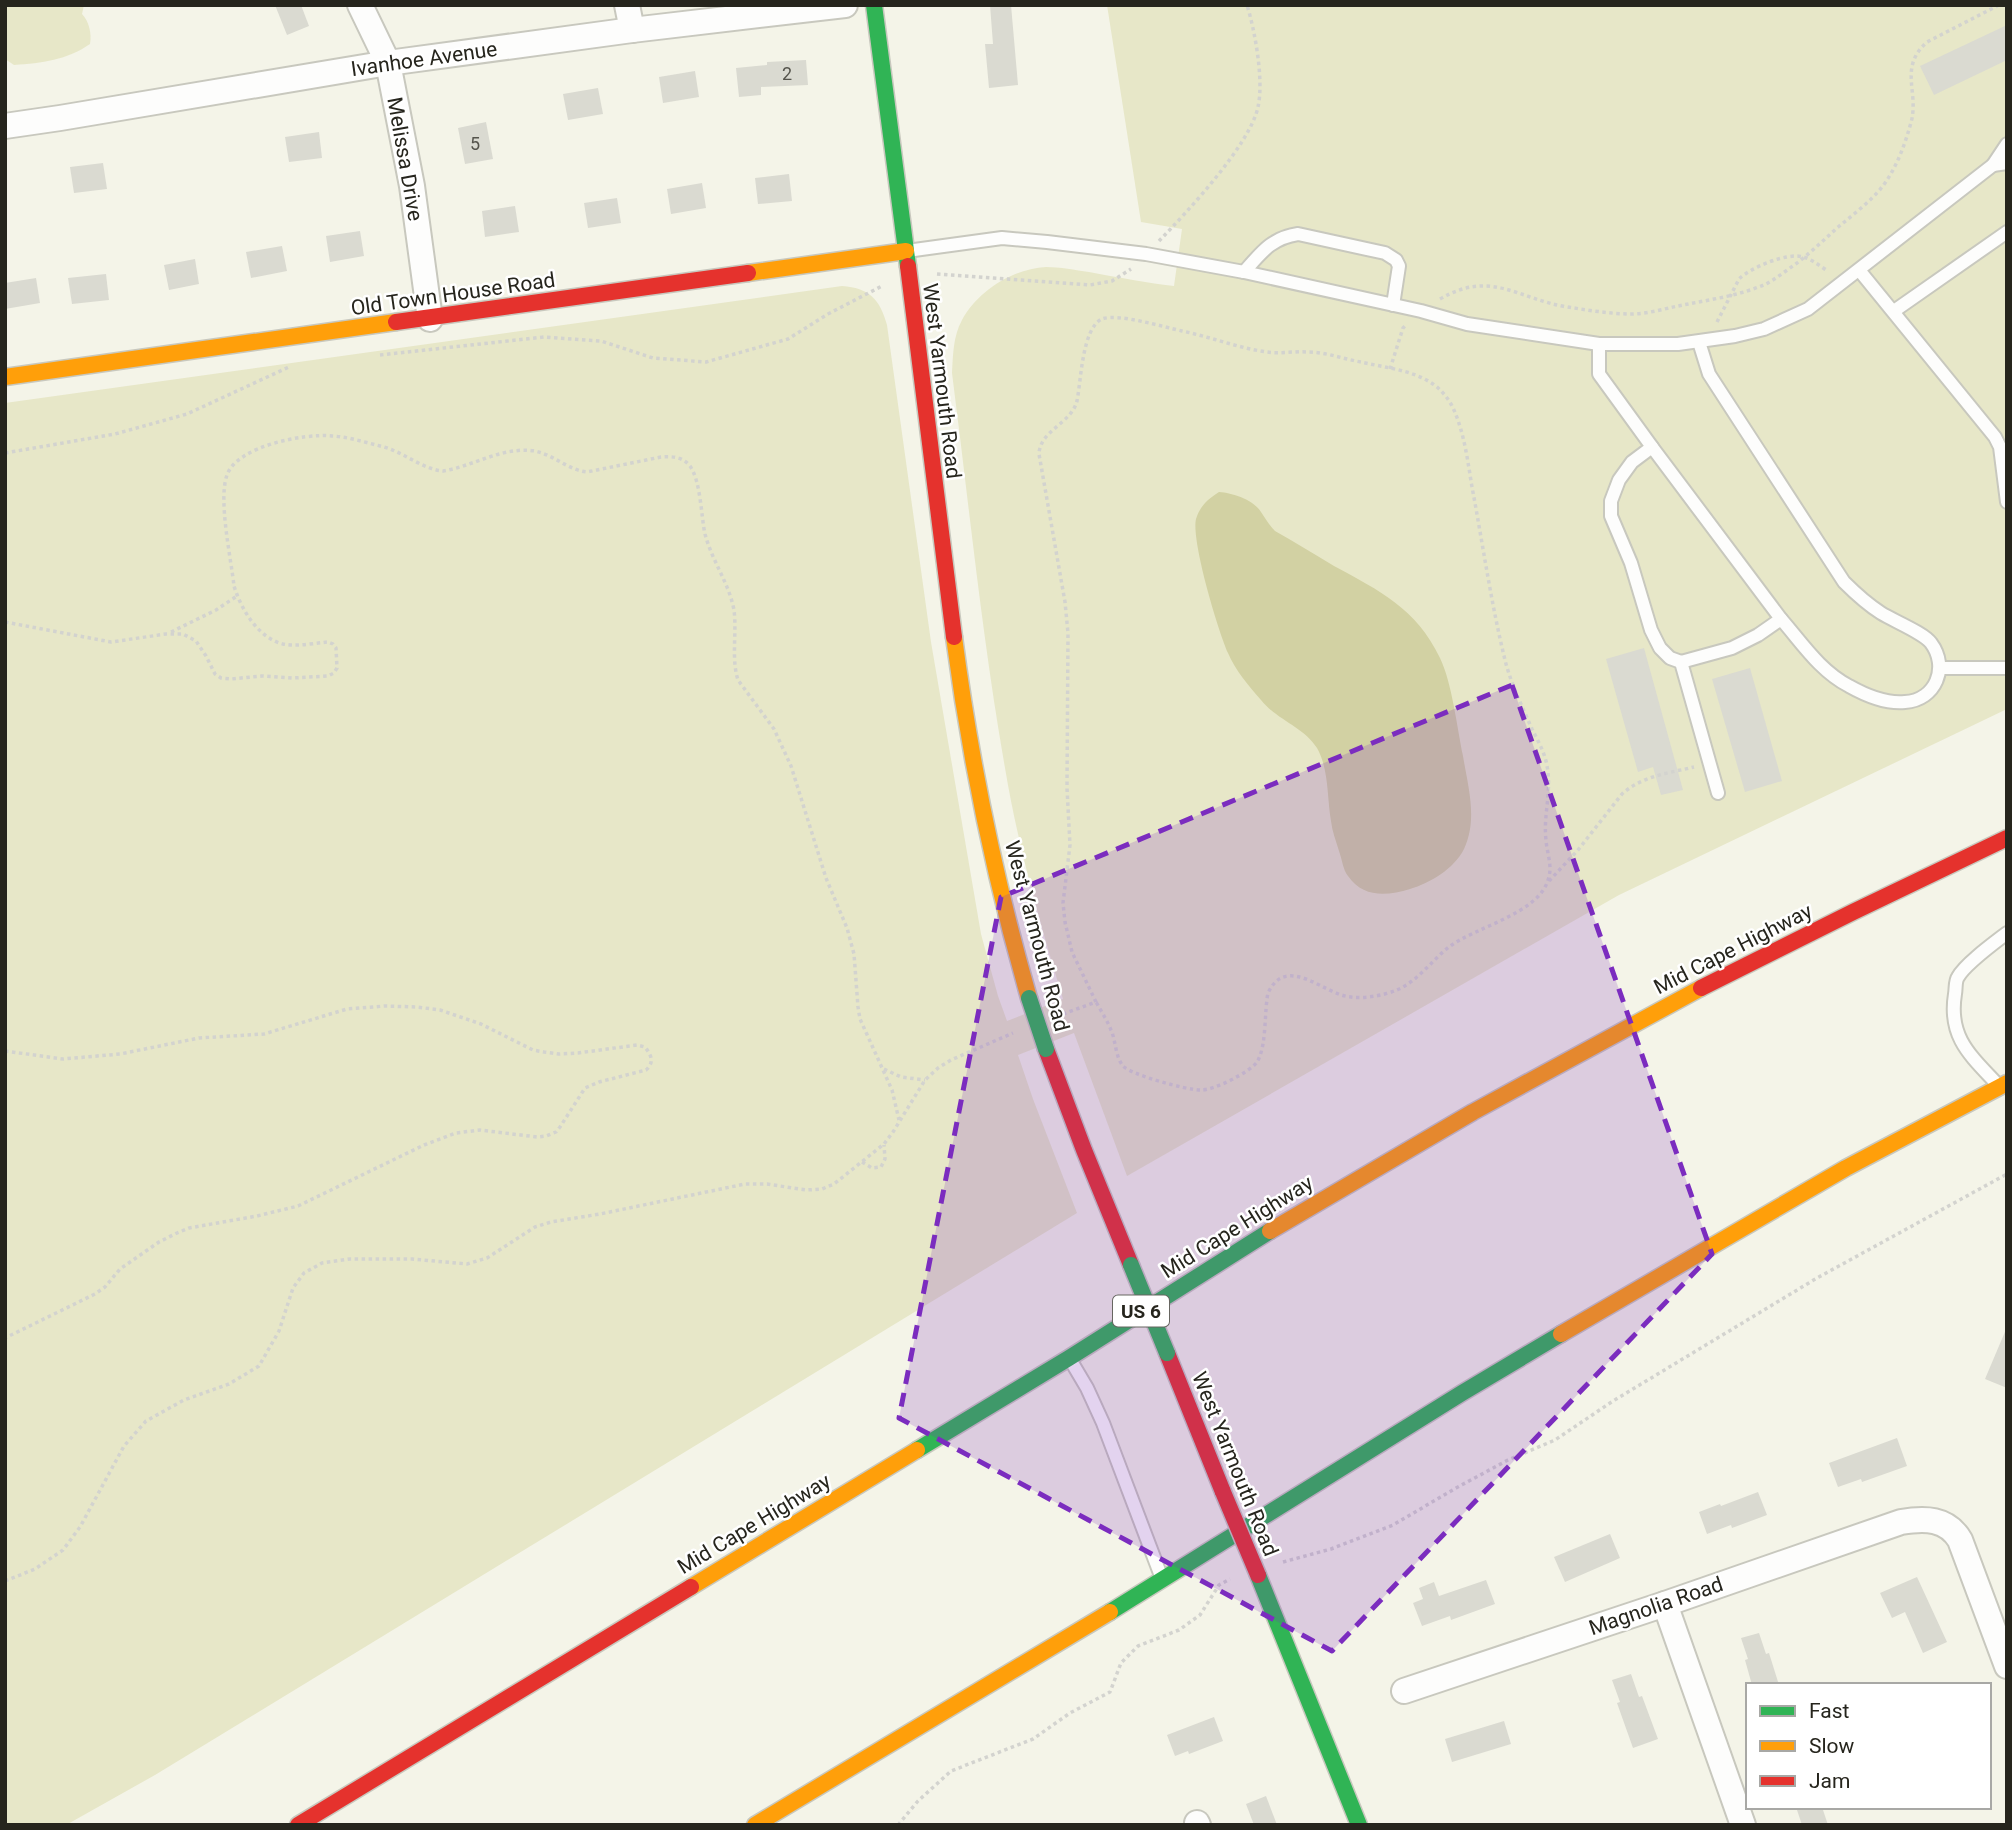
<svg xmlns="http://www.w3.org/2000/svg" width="2012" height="1830" font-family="Roboto,sans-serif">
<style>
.green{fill:#e7e7c8}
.water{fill:#d2d1a3}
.building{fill:#dadad1}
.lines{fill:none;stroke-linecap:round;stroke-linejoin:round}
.lane-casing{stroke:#c8c8be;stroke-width:16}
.street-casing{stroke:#c8c8be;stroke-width:28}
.fast-casing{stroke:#c8c8be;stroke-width:19}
.slow-casing{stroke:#c8c8be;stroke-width:19}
.jam-casing{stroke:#c8c8be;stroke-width:19}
.path{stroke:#d3d3cf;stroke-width:3.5;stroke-dasharray:3.5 3.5;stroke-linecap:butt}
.lane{stroke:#fdfdfc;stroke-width:12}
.street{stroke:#fdfdfc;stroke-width:24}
.fast{stroke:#30b455;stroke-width:16}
.slow{stroke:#ff9f0a;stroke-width:16}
.jam{stroke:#e5322d;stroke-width:16}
.fast-bridge-casing{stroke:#c8c8be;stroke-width:19;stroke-linecap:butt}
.jam-bridge-casing{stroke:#c8c8be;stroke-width:19;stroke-linecap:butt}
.fast-bridge{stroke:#30b455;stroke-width:16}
.jam-bridge{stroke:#e5322d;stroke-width:16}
.marked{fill:#7b2cbf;fill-opacity:0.2;stroke:#7b2cbf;stroke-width:5;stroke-dasharray:14 9;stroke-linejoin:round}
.labels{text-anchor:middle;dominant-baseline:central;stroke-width:5;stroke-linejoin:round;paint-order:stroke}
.number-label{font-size:18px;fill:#55544c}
.shield{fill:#fff;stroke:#676661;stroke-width:2}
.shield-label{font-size:19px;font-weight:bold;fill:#26251d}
.street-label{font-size:21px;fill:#26251d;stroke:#fff}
</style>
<rect width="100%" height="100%" fill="#f4f4e8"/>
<g class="green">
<path d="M5,5H84L82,14C89,21 92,34 90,44C67,60 42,63 14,65L5,59Z"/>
<path d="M1107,5H2007V709L1619,895L1127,1176L1074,1033L1018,1055L1033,1099L1077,1213L155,1775L66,1825H5V403L842,286C869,288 880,299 887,325L931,642L981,934L998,996L1007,1021L1063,999C1040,923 1018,846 1005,768C982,637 969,505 952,373C953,356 953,336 962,320C978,291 1012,269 1046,267C1060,267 1075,270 1089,272C1117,277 1146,283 1174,286L1182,229L1141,222Z"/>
</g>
<path class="water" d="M1219,492C1233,493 1254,500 1261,512C1266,519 1268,524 1275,531C1295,542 1314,554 1334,566C1380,591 1416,608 1440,658C1452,683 1457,727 1463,756C1468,787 1478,819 1464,849C1454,869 1430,883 1410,889C1387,896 1363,898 1348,876C1343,870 1342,859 1339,851C1336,841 1332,831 1331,821C1327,798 1329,769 1317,748C1304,727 1277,720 1261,700C1249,686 1235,670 1228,653C1218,630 1191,541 1196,519C1200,506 1208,499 1219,492Z"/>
<g class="building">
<path d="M275,5H301L309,26L287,35Z"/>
<path d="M990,5H1011L1018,85L989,88L985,44H993Z"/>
<path d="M2007,25V60L1934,95L1920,66Z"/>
<path d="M806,60L808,85L761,87V95L739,97L736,68L767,65V62Z"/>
<path d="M695,71L699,97L663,103L659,77Z"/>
<path d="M598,88L603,114L568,120L563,94Z"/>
<path d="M486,122L493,159L465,164L458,128Z"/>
<path d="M319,132L322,158L289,162L285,137Z"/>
<path d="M103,163L107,189L74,193L70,167Z"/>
<path d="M789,174L792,201L758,204L755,178Z"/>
<path d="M702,183L706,208L671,214L667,189Z"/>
<path d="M617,198L621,223L588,228L584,203Z"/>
<path d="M515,206L519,232L485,237L482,211Z"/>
<path d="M360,231L364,256L330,262L326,236Z"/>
<path d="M282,246L287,271L251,278L246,252Z"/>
<path d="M195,259L199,284L169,290L164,265Z"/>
<path d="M106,274L109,300L72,304L68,278Z"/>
<path d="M36,278L40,303L5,309V283Z"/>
<path d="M1644,648L1683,790L1661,795L1653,767L1638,772L1606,659Z"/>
<path d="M1750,668L1782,781L1745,792L1712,679Z"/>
<path d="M2007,1327V1388L1985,1379Z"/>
<path d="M1897,1438L1907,1466L1862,1482L1861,1479L1838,1487L1829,1463Z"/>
<path d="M1758,1492L1767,1515L1732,1528L1731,1525L1707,1534L1699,1512L1720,1504L1721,1506Z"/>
<path d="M1610,1534L1620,1558L1565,1582L1554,1557Z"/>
<path d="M1917,1577L1947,1642L1923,1653L1905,1612L1892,1618L1880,1593Z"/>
<path d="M1486,1580L1495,1604L1451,1620L1450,1616L1422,1626L1413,1603L1423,1599L1419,1588L1434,1582L1439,1596Z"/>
<path d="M1759,1633L1766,1654L1769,1653L1779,1685H1752L1745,1660L1748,1659L1741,1638Z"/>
<path d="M1631,1674L1639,1697L1642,1696L1658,1739L1633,1748L1617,1703L1620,1702L1612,1680Z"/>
<path d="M1214,1717L1223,1741L1189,1754L1188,1751L1175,1756L1167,1735Z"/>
<path d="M1504,1721L1511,1744L1452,1762L1445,1739Z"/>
<path d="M1266,1796L1277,1825H1254L1246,1804Z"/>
<path d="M1796,1807H1822L1828,1825H1802Z"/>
</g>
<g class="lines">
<g class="lane-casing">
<g id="lane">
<path d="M2007,144L1993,165L2007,163"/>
<path d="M907,251L1002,238L1047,242L1146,254L1244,272L1421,311L1467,324L1599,344H1678L1735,336L1764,329L1808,309L1993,165"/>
<path d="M1859,270L1995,437L2000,447L2007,502"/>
<path d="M1244,272C1261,253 1271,238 1298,234L1385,253L1396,260L1399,266L1393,305"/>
<path d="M1894,311L2007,232"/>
<path d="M1699,342L1709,374L1844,582C1856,594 1867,604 1881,613C1894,621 1924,633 1931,643C1949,667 1936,700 1905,702C1886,704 1865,695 1849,686C1820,671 1802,643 1781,619"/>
<path d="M1599,344V374L1652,447L1632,462L1619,480L1611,501V516L1631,563L1651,630L1660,648L1670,658L1681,662L1718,793"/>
<path d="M1652,447L1781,619L1758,635L1732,648L1681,662"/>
<path d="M1940,668H2007"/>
<path d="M1997,1084C1970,1055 1948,1037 1955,994C1956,989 1955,981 1958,977C1965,964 1994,943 2007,933"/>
<path d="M1071,1361L1087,1388L1103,1423L1161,1576"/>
</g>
</g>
<g class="street-casing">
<g id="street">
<path d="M360,5L388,63L412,186L430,319"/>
<path d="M627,5L632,30"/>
<path d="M5,126L60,118L388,63L632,30L845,5"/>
<path d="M1665,1604L1743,1825"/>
<path d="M1404,1691L1665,1604L1901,1522C1925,1518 1947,1518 1960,1540L2007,1666"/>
<path d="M1197,1823L1198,1825"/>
</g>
</g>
<g class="fast-casing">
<g id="fast">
<path d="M874,5L908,266"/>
<path d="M917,1450L1069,1358L1270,1231"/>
<path d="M1258,1575L1359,1825"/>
<path d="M1110,1612L1462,1393L1561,1334"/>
</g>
</g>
<g class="slow-casing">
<g id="slow">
<path d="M748,273L906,251"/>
<path d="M5,377L396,322"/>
<path d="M954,637C970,759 995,880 1029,998"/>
<path d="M1270,1231L1473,1112L1701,988"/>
<path d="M1561,1334L1846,1168L2007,1083"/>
<path d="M691,1587L917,1450"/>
<path d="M755,1825L1110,1612"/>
</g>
</g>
<g class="jam-casing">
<g id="jam">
<path d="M908,266L954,637"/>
<path d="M396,322L748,273"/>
<path d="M1701,988L1853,912L2007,838"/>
<path d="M1046,1049L1084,1150L1131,1265"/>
<path d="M1167,1353L1223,1492"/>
<path d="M298,1825L691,1587"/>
</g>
</g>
<g class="path">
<path d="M1159,241C1187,212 1250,145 1258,107C1264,80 1255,31 1247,5"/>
<path d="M937,274L1090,285L1112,281L1131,269"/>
<path d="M1440,299C1491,269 1518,299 1567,307C1588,310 1610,314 1631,314C1647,314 1663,309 1678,306C1707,300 1739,296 1766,284C1777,278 1787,270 1797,263C1811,252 1824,240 1837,228C1849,218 1862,208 1873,197C1892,179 1903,151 1910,126C1921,93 1897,69 1927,42L1999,5"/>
<path d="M1717,322L1739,279C1750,268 1787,252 1803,257C1812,259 1821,267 1828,271"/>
<path d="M380,355L544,337L601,341L653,358L706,362L788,339L828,314L882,286"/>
<path d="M1390,369L1403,328L1406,325"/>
<path d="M5,453L115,434L187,414L289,367"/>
<path d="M5,622L111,642L166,634H183L196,641L206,656L215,674L221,678L231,679L262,676L292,678L328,676L334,673L337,668L336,648L333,644L328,642C314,643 297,647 283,644C258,638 241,609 234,586C231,558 218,500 227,475C237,446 305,433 332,436C350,437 367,443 384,447C405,453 422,469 443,471C474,466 503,446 535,451C554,455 568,470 587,472L661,457C672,456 683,457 690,466C701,482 701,516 705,534C712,561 729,583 734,610C737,633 731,658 738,680L774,729L791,766L826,878L847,928L854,954L858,1007L860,1019L892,1090L899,1120"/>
<path d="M171,632L216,610L237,596"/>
<path d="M1549,881L1578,850L1622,794C1642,776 1669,773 1694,767"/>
<path d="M1063,1014L1096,1002L1072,952L1065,922L1063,903L1070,845L1067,788L1068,633L1065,602L1039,454C1040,430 1071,424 1077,401C1081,382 1082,328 1102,319C1118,313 1164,327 1182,331C1211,337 1238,348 1267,352C1280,354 1294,351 1308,352C1326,352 1343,359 1361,362C1386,368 1416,370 1437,387C1446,395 1452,404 1456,415C1465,438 1468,463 1472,487C1483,545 1491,603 1505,660C1511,684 1522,706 1532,729C1538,741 1545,753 1547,766C1552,791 1543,816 1546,840C1547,854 1553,866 1548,880C1538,914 1475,927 1449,947C1432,960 1418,981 1397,990C1384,995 1366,999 1351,997C1324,995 1287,953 1268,993C1264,1012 1267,1046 1257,1062C1250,1072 1213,1091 1200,1090C1187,1090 1131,1075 1123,1066C1115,1056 1116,1041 1111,1030C1107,1020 1101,1011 1096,1002"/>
<path d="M5,1051L63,1059L120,1054L199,1038L264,1034L347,1009L385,1006L417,1007L440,1010L481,1024L533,1050L544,1052L559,1054L578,1053L637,1045L645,1047C651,1055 655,1062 646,1070L599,1082L585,1088L560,1127L556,1132L546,1136L537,1137L480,1130L456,1133L424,1145L298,1206L257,1216L189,1228L177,1233L159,1242L120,1269L105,1287L95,1294L5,1338"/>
<path d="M884,1069L901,1077L925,1080"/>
<path d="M862,1162L872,1168L881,1167L885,1159L884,1145"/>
<path d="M1283,1562L1331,1549L1393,1525L1456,1488L1508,1460L1555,1440L1613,1401L1817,1278L2007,1174"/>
<path d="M5,1581L35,1569L63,1550L80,1527L124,1446L146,1421L184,1400L229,1384L259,1366L279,1331L293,1288L304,1273L322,1263L350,1259H412L467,1264L487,1258L535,1227L551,1222L600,1214L745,1184H767L806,1190L822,1189L834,1184L884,1144L893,1132L925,1080L938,1068L951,1060L1013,1033"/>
<path d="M898,1825L918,1801L951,1771L1033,1739L1070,1713L1110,1692L1121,1663L1138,1646L1179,1630L1200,1615L1219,1585L1230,1579"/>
</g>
<use href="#lane" class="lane"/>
<use href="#street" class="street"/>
<use href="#fast" class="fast"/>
<use href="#slow" class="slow"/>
<use href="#jam" class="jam"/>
<g class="fast-bridge-casing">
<g id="fast-bridge">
<path d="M1029,998L1046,1049"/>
<path d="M1131,1265L1167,1353"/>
</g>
</g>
<g class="jam-bridge-casing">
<path id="jam-bridge" d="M1223,1492L1258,1575"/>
</g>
<use href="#fast-bridge" class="fast-bridge"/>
<use href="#jam-bridge" class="jam-bridge"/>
</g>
<path class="marked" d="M1512,685L1712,1254L1332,1651L899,1418L1001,897Z"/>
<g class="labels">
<g class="number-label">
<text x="787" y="73">2</text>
<text x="475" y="143">5</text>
</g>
<rect class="shield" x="1113" y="1295.5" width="56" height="31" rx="5"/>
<g class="shield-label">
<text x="1141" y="1311">US 6</text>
</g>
<g class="street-label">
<text transform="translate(424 59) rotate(-8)">Ivanhoe Avenue</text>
<text transform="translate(405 159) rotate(80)">Melissa Drive</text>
<text transform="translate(453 294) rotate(-8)">Old Town House Road</text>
<text transform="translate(942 381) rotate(83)">West Yarmouth Road</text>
<text transform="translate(1037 936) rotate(75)">West Yarmouth Road</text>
<text transform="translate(1733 949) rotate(-27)">Mid Cape Highway</text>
<text transform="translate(1237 1227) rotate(-32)">Mid Cape Highway</text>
<text transform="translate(1235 1464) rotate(68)">West Yarmouth Road</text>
<text transform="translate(754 1524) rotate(-31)">Mid Cape Highway</text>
<text transform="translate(1656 1606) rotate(-19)">Magnolia Road</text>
</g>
</g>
<rect width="2012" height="1830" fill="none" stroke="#26251d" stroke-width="14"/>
<rect x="1746" y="1683" width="245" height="126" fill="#ffffff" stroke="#a8a8a5" stroke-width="2"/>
<rect x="1760" y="1706" width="35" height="10" fill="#30b455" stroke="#a8a8a5" stroke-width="2"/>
<text x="1809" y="1718" font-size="21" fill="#26251d">Fast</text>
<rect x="1760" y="1741" width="35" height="10" fill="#ff9f0a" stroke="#a8a8a5" stroke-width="2"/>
<text x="1809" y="1753" font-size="21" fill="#26251d">Slow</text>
<rect x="1760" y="1776" width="35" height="10" fill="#e5322d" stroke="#a8a8a5" stroke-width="2"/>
<text x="1809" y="1788" font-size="21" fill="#26251d">Jam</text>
</svg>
